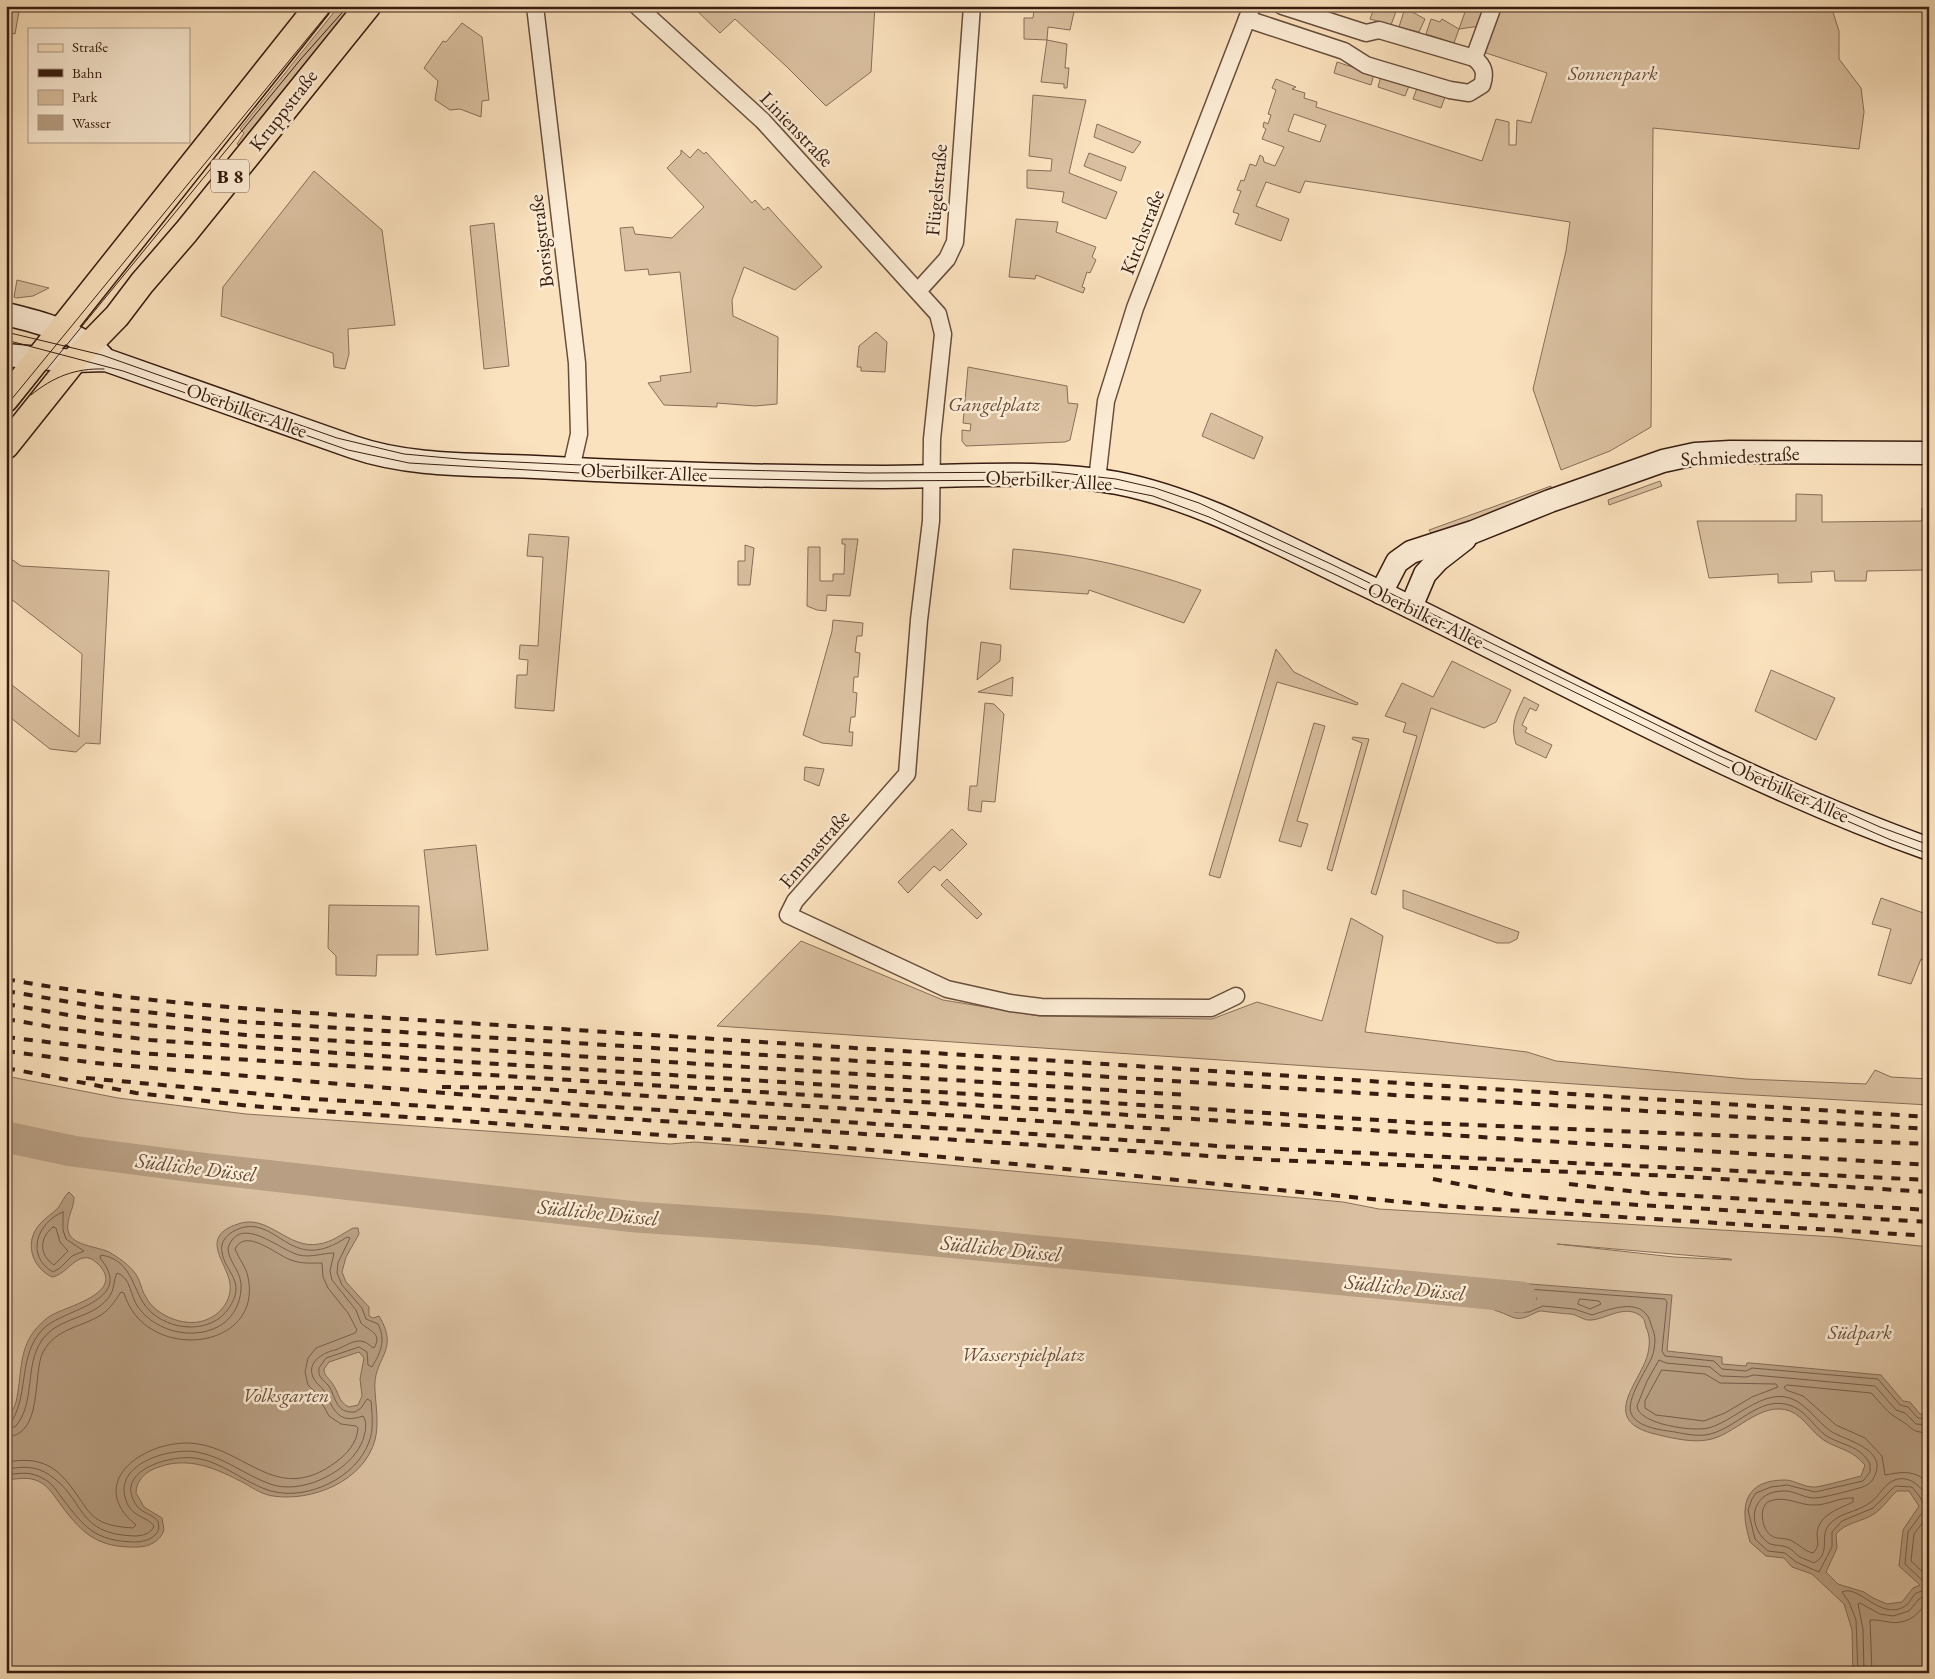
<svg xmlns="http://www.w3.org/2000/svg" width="1935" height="1679" font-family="'EB Garamond',serif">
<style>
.green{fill:#dac0a0;stroke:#886e58;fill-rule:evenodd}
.water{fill:#b89f83;stroke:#846b55;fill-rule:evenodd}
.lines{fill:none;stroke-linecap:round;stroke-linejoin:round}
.shore{stroke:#785e4a;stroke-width:1}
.river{stroke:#b89f83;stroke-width:31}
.street-casing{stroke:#684e3c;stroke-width:19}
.secondary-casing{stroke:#371c10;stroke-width:25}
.primary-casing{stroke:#371c10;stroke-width:28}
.street{stroke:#fcecd5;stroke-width:16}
.secondary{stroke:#fcecd5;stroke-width:22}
.primary{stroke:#fbe2be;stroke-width:25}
.tram{stroke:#371c10;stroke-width:1}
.rail{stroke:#371c10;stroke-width:4;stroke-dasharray:9 9;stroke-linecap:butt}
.labels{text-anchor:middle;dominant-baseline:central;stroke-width:5;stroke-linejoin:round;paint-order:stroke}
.shield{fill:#fcecd5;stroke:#725a4b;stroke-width:1}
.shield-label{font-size:19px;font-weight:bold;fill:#371c10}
.park-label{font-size:20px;font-style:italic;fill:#684d3b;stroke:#fcecd5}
.street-label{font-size:20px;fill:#371c10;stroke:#fcecd5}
.water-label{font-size:21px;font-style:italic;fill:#644a38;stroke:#fcecd5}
</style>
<rect width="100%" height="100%" fill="#fbe2be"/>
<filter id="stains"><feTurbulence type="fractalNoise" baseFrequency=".004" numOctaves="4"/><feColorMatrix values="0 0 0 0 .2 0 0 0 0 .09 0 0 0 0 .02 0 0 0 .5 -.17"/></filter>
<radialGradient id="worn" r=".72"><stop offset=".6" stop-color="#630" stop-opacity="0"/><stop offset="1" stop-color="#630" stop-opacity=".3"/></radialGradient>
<g class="green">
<path d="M6,6H20L15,34L6,32Z"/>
<path d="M339,6H355L242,148L237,144L244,133L240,129Z"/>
<path d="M692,6H875L871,72L826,106L787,67L735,19L720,33Z"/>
<path d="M1038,6H1050L1074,12L1070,30L1048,27L1047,40L1067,44L1065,68H1069L1067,88H1064V84L1041,82L1047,40L1024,39V18H1033L1034,9Z"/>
<path d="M1375,6H1398L1391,25L1370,19Z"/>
<path d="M1459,6H1488L1480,26L1459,29L1454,43L1426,34L1431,19L1440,22L1442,19L1459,29L1465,12L1458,10Z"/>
<path d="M1499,6H1831L1839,31V59L1861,88L1864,112L1859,149L1653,128L1651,427L1610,451L1561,470L1533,389L1566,251L1570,222L1305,181L1300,193L1266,182L1256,206L1289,219L1281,241L1235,224L1239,214L1233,212L1241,191L1237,190L1241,180L1244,181L1250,164L1256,166L1260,155L1263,157L1264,162L1275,166L1284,147L1262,139L1266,129L1263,127L1264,122L1268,124L1271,115L1268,114L1276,90L1272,88L1276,79L1296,87L1292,89L1305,93L1304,98L1317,102L1316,107L1482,161L1496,119L1509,122V145H1516L1517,120L1531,123L1547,73L1483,52ZM1294,114L1326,125L1320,142L1288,131Z"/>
<path d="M1407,9L1425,19L1419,32L1399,27L1404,11L1406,12Z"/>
<path d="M462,23L482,37L489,100L482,101L481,117L460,109L450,110L435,100L438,81L424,68L443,41L446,42Z"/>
<path d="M1337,62L1374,74L1371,85L1334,73Z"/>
<path d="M1381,76L1409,86L1405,96L1378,87Z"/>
<path d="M1417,88L1445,97L1441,108L1413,99Z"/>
<path d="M1033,95L1086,100L1069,173L1117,192L1106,219L1062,202L1064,192L1027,188V170L1051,171L1052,159L1029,156Z"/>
<path d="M1097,124L1141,142L1133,153L1094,137Z"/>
<path d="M698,149L704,154L706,152L752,203L755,200L764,210L768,207L822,267L795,290L744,267L732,300L733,316L778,337L777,404L755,406L717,403V407L664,405L648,383L661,381L660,376L691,372L680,272L649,275L648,269L625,271L620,228L633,227L635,234L672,238L704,207L667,168L681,154V150L690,158Z"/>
<path d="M1089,153L1126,167L1121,181L1084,166Z"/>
<path d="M314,171L382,230L395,325L348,329L349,354L345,369L334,367L333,353L221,316L223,287Z"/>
<path d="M1016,219L1058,222L1056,232L1096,247L1092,257L1096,260L1090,273L1087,272L1082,287L1085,288L1083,293L1036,275L1035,279L1009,277Z"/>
<path d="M494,223L509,366L484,369L470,226Z"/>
<path d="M17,280L49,288L33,296L16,298L14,297Z"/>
<path d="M876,332L887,342L885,372L861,371V367H857L859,346Z"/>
<path d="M968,367L1067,386L1068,403L1078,404L1070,440L1065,442L966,446L962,441V430L970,431L971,424L963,423Z"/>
<path d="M1211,413L1263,437L1254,459L1202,436Z"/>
<path d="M1660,481L1662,486L1609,505L1608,500Z"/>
<path d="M1551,486V492L1432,535L1429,530Z"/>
<path d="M1796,494L1822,495V522L1922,521V508H1929V567L1924,570L1867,571L1866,581H1835L1834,571L1811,572L1812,582L1778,583V574L1709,578L1697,521H1796Z"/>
<path d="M529,534L569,537L554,711L515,708L517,675H527L528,660L519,659L520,645L538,646L543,557L527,556Z"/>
<path d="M842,539H858L850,596L827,595L826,611L817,610L807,606L808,547H820V581H833V574H844L845,544H842Z"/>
<path d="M745,545L754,548L750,585H738V561H745Z"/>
<path d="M1013,549C1082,555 1136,567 1201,590L1184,623L1089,590L1088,594L1010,589Z"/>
<path d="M6,555L21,566L109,571L100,744L86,743L76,752L50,749L6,714V684L8,682L79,737L82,654L6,595Z"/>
<path d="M833,620L863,623L862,636H857L855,652L860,653L858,677H854L853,692L857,693L855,717H851L849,732H853L852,746L822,743L803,735L832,631Z"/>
<path d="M981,642L1001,645L1000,661L977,680Z"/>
<path d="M1276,649L1294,672L1358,703L1357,705L1277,682L1220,878L1209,875Z"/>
<path d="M1452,661L1511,690L1496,722L1484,728L1431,708L1376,895L1371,893L1417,736L1403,732L1406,723L1385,716L1402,683L1433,697Z"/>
<path d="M1771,670L1835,698L1816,740L1755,711Z"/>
<path d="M1013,677L1012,696L978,692Z"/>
<path d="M1524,697L1539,705L1536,711L1530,708L1522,725L1527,728L1525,732L1552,745L1546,758L1516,744C1510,725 1516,714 1524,697Z"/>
<path d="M985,703L994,704L1004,714L995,802L982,801L981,812L968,810L970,786H977Z"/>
<path d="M1314,723L1325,726L1297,821L1308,824L1301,847L1279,841Z"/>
<path d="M1353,737L1369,739L1332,871L1327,869L1362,743L1352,739Z"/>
<path d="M805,767L824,769L819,786L804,780Z"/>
<path d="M952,829L967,844L940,871L934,866L908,893L898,882Z"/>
<path d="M476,845L488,950L436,955L424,850Z"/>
<path d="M947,879L982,914L977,919L941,885Z"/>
<path d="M1403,890L1519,932L1517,939L1509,943H1497L1403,908Z"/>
<path d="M1881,898L1929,915V961L1921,959L1911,984L1878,975L1891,929L1872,924Z"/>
<path d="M329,905L419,906L418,955H377L376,976L336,975V956L328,948Z"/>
<path d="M1351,918L1383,936L1365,1032L1527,1052L1556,1061L1746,1079L1866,1084L1875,1070L1891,1077L1929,1079V1105L1649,1089L717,1026L801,941L943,1000L1040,1016L1212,1019L1257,1002L1322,1021Z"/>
<path d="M6,1076L118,1098L246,1114L670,1144L695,1142L746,1146L1343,1202L1379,1209L1835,1237L1929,1247V1673H6ZM1557,1244L1731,1259L1732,1260L1674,1257Z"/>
</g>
<g class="water">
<path d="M69,1192L74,1197C74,1207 69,1214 68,1223C64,1246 94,1245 109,1252C119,1258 128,1264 135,1273C141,1281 141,1290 146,1297C154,1314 180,1325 198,1322C218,1319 235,1300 229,1279C223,1258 201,1236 238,1224C268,1213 288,1250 319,1244C332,1242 342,1234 353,1228H358L359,1234L346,1257L342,1272L346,1282L369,1307V1316L373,1318L379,1316C401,1352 372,1357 375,1391C376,1407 379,1425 375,1440C364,1481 312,1502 273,1496C264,1495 254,1489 246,1484C217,1469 189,1455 156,1468C145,1472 136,1481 136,1493L144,1507L162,1518L164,1530C160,1542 148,1547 137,1547C99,1548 83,1535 61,1505C55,1497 49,1487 40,1482C29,1476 18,1479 6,1480C6,1462 3,1441 6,1423C7,1416 14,1410 16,1402C22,1377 18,1351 35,1330C41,1323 48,1316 56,1313C72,1305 127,1291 97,1263C79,1246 68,1275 52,1277C31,1267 24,1241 40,1224C45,1218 52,1214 58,1208C62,1203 64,1196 69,1192ZM359,1352L364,1358L360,1379L362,1396L358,1405L349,1407C338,1402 339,1392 332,1383C328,1377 324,1376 324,1369L329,1362Z"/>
<path d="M1479,1280L1672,1295L1667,1351L1722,1357V1364L1746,1366L1747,1363H1751L1881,1375L1903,1401L1910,1402L1920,1414H1929V1673H1853L1852,1630L1844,1604L1812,1574L1792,1567L1784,1558L1766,1556L1750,1542L1749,1538C1739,1504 1746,1480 1785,1480C1795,1480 1805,1488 1816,1487C1828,1485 1849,1479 1861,1476L1865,1465C1852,1450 1844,1451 1827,1442C1813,1435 1805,1417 1790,1411C1760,1400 1735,1436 1707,1440C1690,1443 1667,1437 1651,1433C1599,1418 1642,1381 1648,1353C1650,1343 1650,1336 1646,1327C1645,1324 1645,1320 1642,1317C1626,1303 1607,1319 1591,1320C1583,1321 1577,1314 1570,1314C1565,1314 1542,1311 1540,1311C1532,1313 1523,1322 1512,1317C1501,1312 1489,1308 1477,1304ZM1897,1491H1909L1919,1506L1903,1530L1899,1566L1920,1585L1913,1588L1902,1602L1887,1604L1873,1598L1864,1592L1838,1584L1826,1572L1837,1548L1836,1534C1846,1522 1862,1522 1874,1514C1884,1507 1889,1498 1897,1491Z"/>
</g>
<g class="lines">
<g class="shore">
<path d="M63,1212V1230L66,1239L84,1251L72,1256L60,1268L53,1272C25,1256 37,1222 63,1212Z"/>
<path d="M53,1227L56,1228L60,1242L68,1251L54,1265C39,1255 39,1238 53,1227Z"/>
<path d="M1496,1293L1535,1296L1537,1299C1524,1310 1509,1305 1495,1298Z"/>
<path d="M1580,1299L1599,1301L1601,1304L1590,1309L1578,1304Z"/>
<path d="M1662,1370L1705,1374L1720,1383L1776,1384L1778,1387L1752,1397L1725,1413L1704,1421L1656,1415L1645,1408V1401Z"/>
<path d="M6,1423L12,1421C29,1392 18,1355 43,1329C62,1309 137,1302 100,1258L101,1255C134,1260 132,1293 149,1310C169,1331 211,1335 229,1308C247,1281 225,1273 222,1252C219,1238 234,1229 245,1227C280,1221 293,1274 347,1237L350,1238L338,1263L337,1273L342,1285L362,1308L366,1319L378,1324C386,1340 381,1352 372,1367L368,1365L367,1352L359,1347L326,1358L319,1368C318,1377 322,1379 328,1385C336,1396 335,1414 355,1412L361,1408L367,1399L371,1401C372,1414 374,1430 369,1442C356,1478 307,1501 271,1491C244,1483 222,1461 194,1458C171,1455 115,1470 135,1503C140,1513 151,1513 158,1521L159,1529C155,1539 144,1542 134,1542C95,1541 84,1527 62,1498C57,1491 52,1483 44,1479C31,1471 20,1473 6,1475"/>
<path d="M1929,1425L1916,1424L1905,1413L1896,1410L1875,1386L1754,1375L1746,1377L1721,1376L1710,1367L1666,1363L1659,1360L1647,1381L1637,1406C1638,1424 1693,1432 1708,1428C1737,1421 1769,1380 1801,1404C1812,1412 1821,1425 1832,1432C1845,1440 1887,1449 1875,1475C1872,1483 1867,1486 1859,1488C1849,1491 1823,1498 1814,1498C1804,1498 1795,1491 1785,1491C1752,1490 1745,1523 1767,1542C1773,1547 1782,1544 1789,1548C1793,1550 1796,1555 1800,1557C1804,1559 1810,1561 1814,1563C1831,1554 1820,1537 1828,1526C1839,1512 1855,1513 1868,1504C1877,1499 1880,1491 1887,1485C1903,1470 1922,1484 1929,1501"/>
<path d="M6,1430L16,1426C36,1401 24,1366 42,1340C59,1316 92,1320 109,1297C115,1289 113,1281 117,1273C131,1277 130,1296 138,1307C156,1333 198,1342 224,1323C234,1315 240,1303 241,1290C243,1272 228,1262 228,1248C240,1213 279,1250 299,1255C311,1258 322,1253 334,1253L330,1271L332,1280L356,1310L361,1323C369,1331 383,1333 374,1348C371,1347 369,1344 365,1342C354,1338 345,1347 335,1350C321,1353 303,1365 316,1382C318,1385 322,1387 324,1391C334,1409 337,1425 363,1416C369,1423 364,1440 359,1448C344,1474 300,1495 270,1484C245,1475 224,1457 197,1452C169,1447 108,1465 128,1505C135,1518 148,1517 154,1526C151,1534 142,1536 134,1536C74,1534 86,1498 48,1474C34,1465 21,1467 6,1469"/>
<path d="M1929,1433C1909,1432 1914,1428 1900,1420C1886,1412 1882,1404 1871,1393L1787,1385L1784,1387L1786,1390L1803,1396L1836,1425L1865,1438L1882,1456L1885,1475C1902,1472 1915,1469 1929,1484"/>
<path d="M6,1437C44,1436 32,1374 43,1352C56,1328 80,1328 101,1315C110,1309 115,1301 121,1292L124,1293C145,1364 264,1351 248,1277C246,1267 239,1259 235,1249C246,1227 276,1255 291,1260C301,1264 312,1263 322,1263L323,1277L328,1288L348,1313L357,1330L355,1333L316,1348L308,1358L305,1372L308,1385L317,1394L329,1416L341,1424L356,1426L358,1428C357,1443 347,1454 336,1462C275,1508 244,1444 187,1443C140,1443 86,1484 136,1525L133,1528C121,1527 107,1526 97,1519C88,1513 83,1503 77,1495C57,1466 42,1456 6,1462"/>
<path d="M1853,1498V1502C1839,1509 1817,1515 1817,1535C1818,1543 1819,1547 1813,1553C1804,1551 1799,1544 1790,1540C1785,1538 1776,1539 1772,1536C1761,1530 1758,1505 1770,1501C1786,1495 1800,1506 1815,1505C1828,1505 1840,1497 1853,1498Z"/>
<path d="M1929,1514L1914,1534L1911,1561L1929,1578"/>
<path d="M1858,1673L1856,1620L1849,1602L1842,1592C1859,1584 1879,1620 1904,1607C1909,1604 1911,1599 1914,1595C1916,1592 1921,1592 1924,1590V1582L1905,1564L1908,1532L1922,1513L1924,1506L1920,1497L1912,1487L1895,1486L1873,1508L1842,1521L1832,1532V1547L1819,1572L1796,1562L1785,1553L1768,1551L1755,1539L1748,1510L1752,1499L1756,1493L1771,1487L1787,1485L1815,1492L1863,1481L1870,1472V1464C1861,1447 1846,1446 1830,1438C1816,1431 1808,1412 1792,1406C1759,1393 1736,1431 1705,1435C1695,1436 1685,1434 1675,1432C1662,1430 1637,1428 1631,1413C1626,1399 1646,1371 1652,1357C1654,1352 1655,1344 1655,1339C1655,1333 1651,1326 1650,1321C1641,1296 1608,1310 1592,1315L1574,1309L1543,1306L1529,1312H1515L1483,1300L1484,1288L1486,1286L1665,1299L1667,1302L1662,1351L1665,1356L1714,1361L1722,1369L1746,1371L1752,1368L1878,1379L1900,1405L1908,1407L1918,1418L1929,1419"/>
<path d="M1864,1673L1863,1629L1858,1604L1860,1603L1880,1614L1893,1616L1909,1611L1919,1599L1929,1594"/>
<path d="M1872,1673L1870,1620C1885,1619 1893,1627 1910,1619C1918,1615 1921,1607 1929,1603"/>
</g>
<path class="river" d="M6,1137L72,1151L193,1167L636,1217L810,1229L1521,1297"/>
<g class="street-casing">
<g id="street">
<path d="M535,6L577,363L579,434L571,469"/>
<path d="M637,6L763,121L938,314L943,334L932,439L931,521L919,620L907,774L795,901L788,915L947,989L1010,1003L1041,1007L1211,1008L1236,996"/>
<path d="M1247,19L1344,51L1366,65L1379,69L1450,90L1469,93L1482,85C1486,73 1484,66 1474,58L1379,30L1366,33L1282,6"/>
<path d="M1474,58L1493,6"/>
<path d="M918,291L947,259L955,242L972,6"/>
<path d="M1097,480L1106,401L1135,308L1252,6"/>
</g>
</g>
<g class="secondary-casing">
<g id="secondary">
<path d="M6,314C39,322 79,332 102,356"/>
<path d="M6,355L74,361L106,360L353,447C411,467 475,464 535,467C651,473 768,477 884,477C961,477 1041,469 1117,483C1204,500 1284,547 1363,584C1551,674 1733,779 1929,849"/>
<path d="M1381,593L1397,562L1411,552L1473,532L1550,501L1663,461L1695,454L1730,452L1929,453"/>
<path d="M1411,607L1425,574L1438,560L1465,539"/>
</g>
</g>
<g class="primary-casing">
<g id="primary">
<path d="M6,399L318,6"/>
<path d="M6,446L77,357L117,316L142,283L186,232L368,6"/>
</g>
</g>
<use href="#street" class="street"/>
<use href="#secondary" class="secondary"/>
<use href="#primary" class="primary"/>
<g class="tram">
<path d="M6,332L102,355L337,438L404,454L470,460L648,468L868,473L1054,472L1116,479L1155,488L1199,503L1331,564L1718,755L1880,827L1929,845"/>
<path d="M6,340L123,371L348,450L409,463L648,477L856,481L1053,480L1099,485L1153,496L1209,517L1338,576L1762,784L1891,840L1929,854"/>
<path d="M31,395C53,377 75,368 104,369"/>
<path d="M6,406L334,6"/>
<path d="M6,419L300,60L348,6"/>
</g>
<g class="rail">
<path d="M6,979C102,997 198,1005 295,1012L1929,1117"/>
<path d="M6,991L99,1007L229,1021L1929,1129"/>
<path d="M6,1004L97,1020L246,1035L1187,1095"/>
<path d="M6,1019L58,1028L150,1040L468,1062L1424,1123L1929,1144"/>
<path d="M6,1037L138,1053L1929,1165"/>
<path d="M6,1051L95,1063L598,1106L1218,1146L1929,1180"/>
<path d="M6,1068L136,1093L250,1106L861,1149L1443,1206L1929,1236"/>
<path d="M86,1078L315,1099L1272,1160L1674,1176L1929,1192"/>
<path d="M442,1087L525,1088L1178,1130"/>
<path d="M1433,1179L1515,1195L1589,1202L1929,1222"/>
<path d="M1569,1184L1646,1193L1929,1210"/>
</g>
</g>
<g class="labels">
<rect class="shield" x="211" y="159.5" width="38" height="33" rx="4"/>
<g class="shield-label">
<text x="230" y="176">B 8</text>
</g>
<g class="park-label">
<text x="1613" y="73">Sonnenpark</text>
<text x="994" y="404">Gangelplatz</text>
<text x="1860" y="1332">Südpark</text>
<text x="1023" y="1354">Wasserspielplatz</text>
<text x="286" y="1395">Volksgarten</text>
</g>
<g class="street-label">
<text transform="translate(283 110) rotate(-52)">Kruppstraße</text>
<text transform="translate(797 129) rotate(46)">Linienstraße</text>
<text transform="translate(936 190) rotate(-85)">Flügelstraße</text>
<text transform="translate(1142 232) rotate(-69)">Kirchstraße</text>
<text transform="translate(541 241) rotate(-97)">Borsigstraße</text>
<text transform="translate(247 410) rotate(20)">Oberbilker Allee</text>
<text transform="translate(1740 456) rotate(-3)">Schmiedestraße</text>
<text transform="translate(644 472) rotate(2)">Oberbilker Allee</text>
<text transform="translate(1049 480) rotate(3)">Oberbilker Allee</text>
<text transform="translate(1426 615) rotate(26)">Oberbilker Allee</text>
<text transform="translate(1790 791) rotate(24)">Oberbilker Allee</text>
<text transform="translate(814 849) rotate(-49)">Emmastraße</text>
</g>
<g class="water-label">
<text transform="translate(196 1167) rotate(7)">Südliche Düssel</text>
<text transform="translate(598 1212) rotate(6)">Südliche Düssel</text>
<text transform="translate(1001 1248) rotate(6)">Südliche Düssel</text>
<text transform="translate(1405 1287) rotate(6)">Südliche Düssel</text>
</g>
</g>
<rect width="1935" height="1679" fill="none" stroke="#fbe2be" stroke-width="25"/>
<rect x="8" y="8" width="1920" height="1664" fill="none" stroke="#371c10" stroke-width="2.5"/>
<rect x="12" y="12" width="1910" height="1654" fill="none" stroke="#371c10"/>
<rect x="28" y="28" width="162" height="115" fill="#fcecd5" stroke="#ad9986"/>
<rect x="38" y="44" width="25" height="8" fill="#fbe2be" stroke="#ad9986"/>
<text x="72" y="52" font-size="15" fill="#371c10">Straße</text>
<rect x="38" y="69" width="25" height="8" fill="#371c10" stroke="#ad9986"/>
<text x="72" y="78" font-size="15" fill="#371c10">Bahn</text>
<rect x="38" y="90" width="25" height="15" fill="#dac0a0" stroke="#ad9986"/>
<text x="72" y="102" font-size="15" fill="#371c10">Park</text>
<rect x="38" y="115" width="25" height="15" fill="#b89f83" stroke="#ad9986"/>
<text x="72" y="128" font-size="15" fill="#371c10">Wasser</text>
<rect width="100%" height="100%" filter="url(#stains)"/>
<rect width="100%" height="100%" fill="url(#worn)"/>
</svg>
